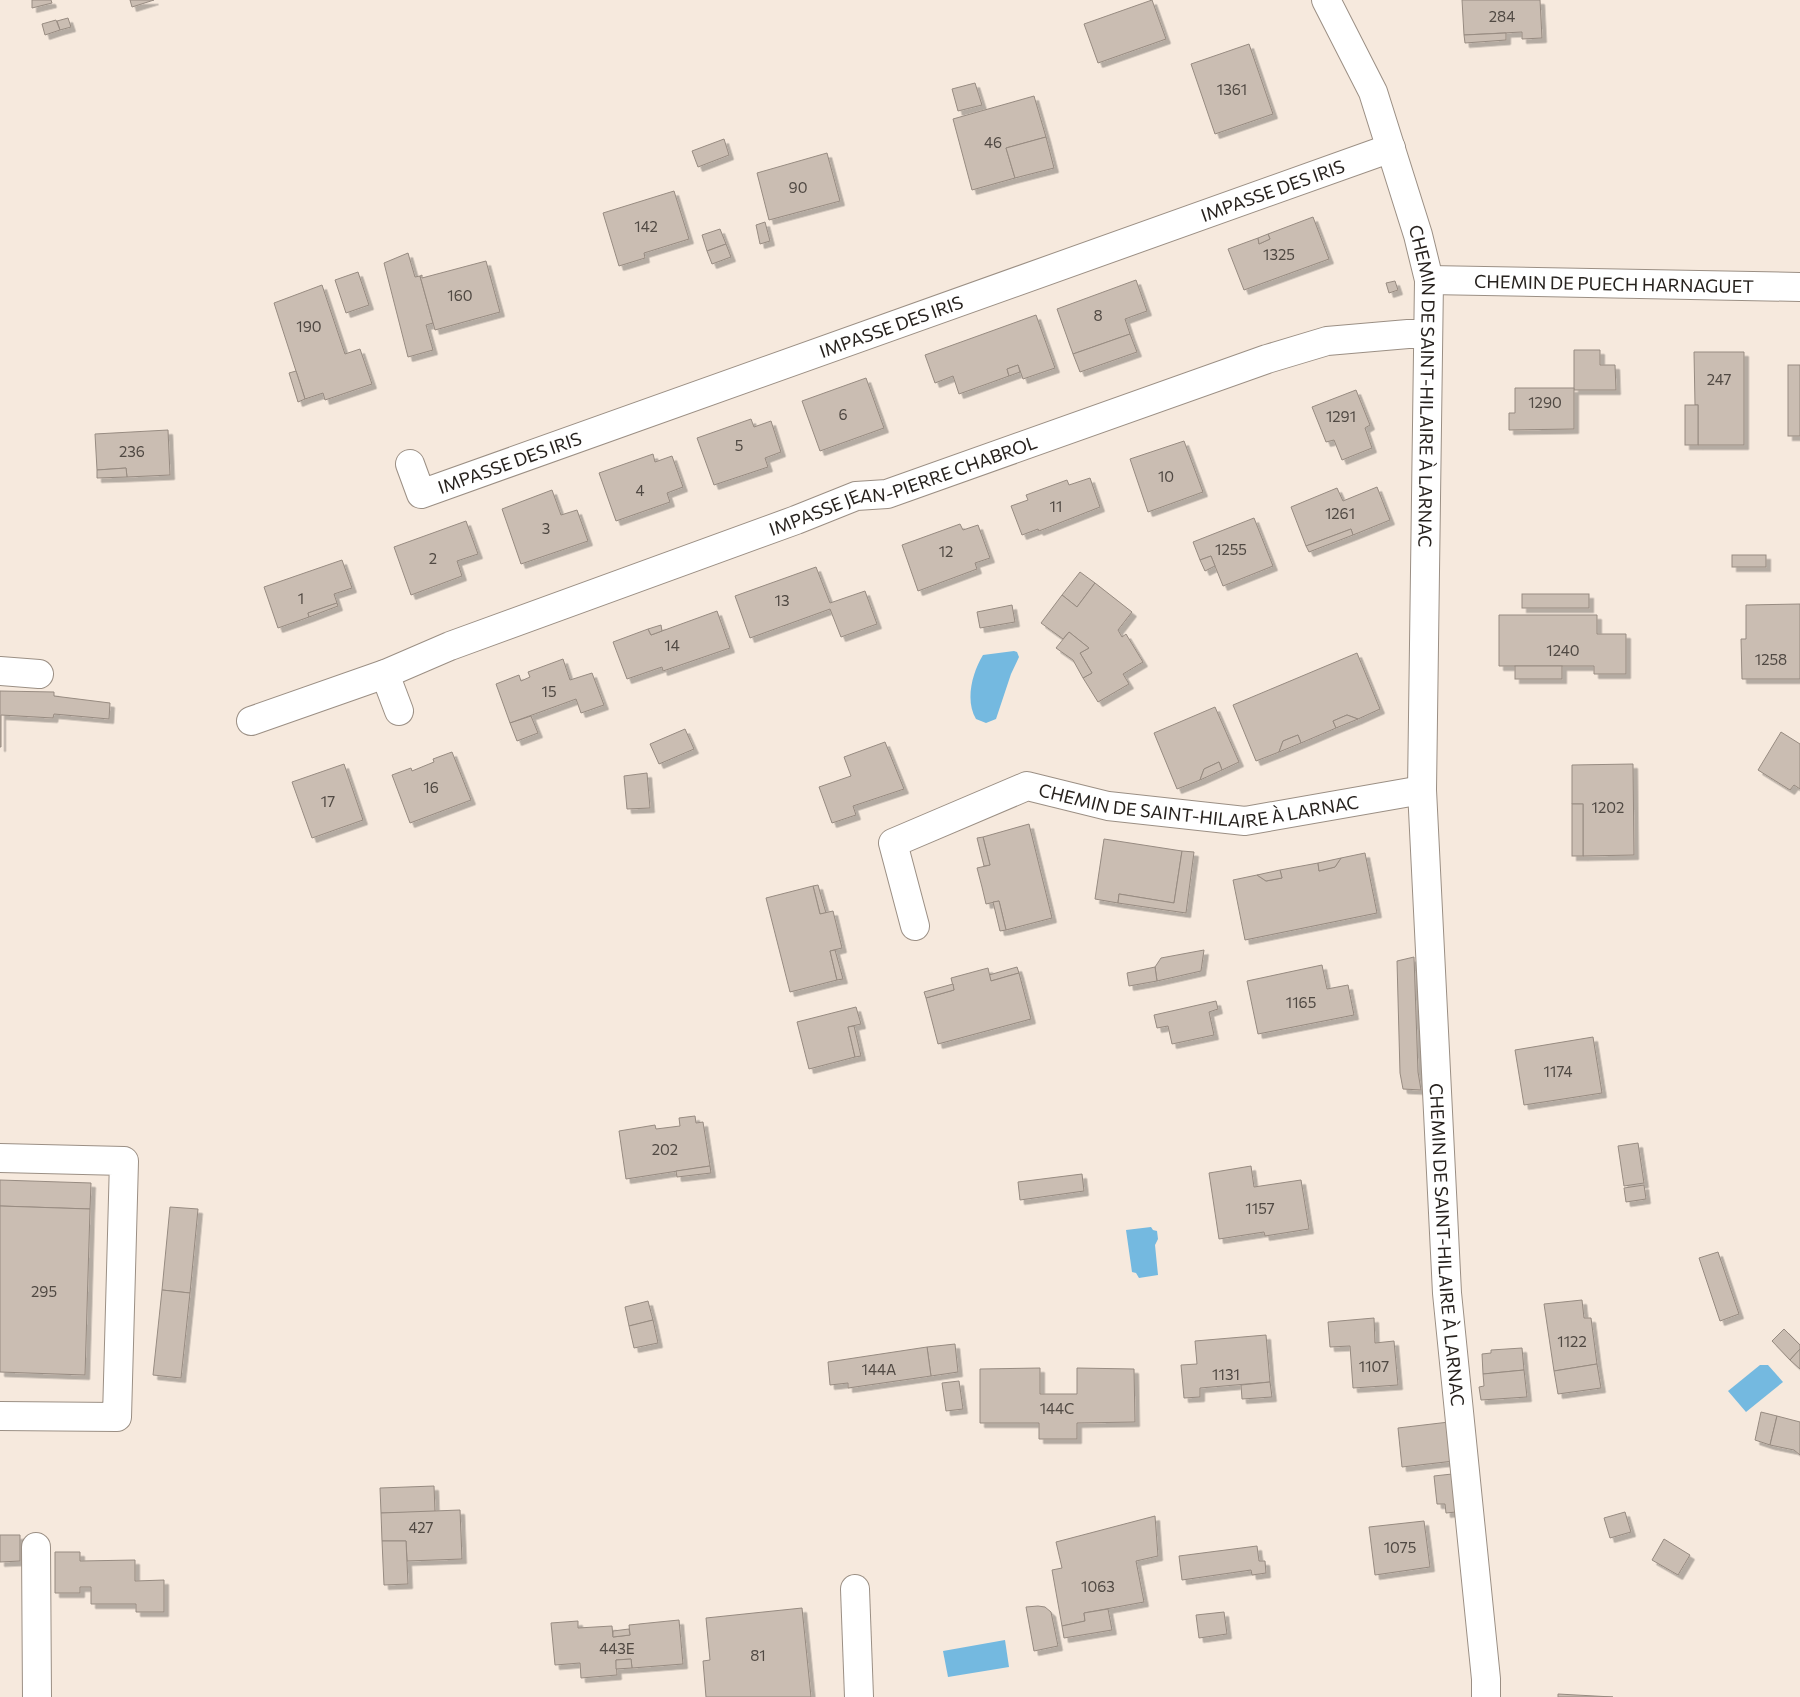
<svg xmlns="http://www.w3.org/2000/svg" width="1800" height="1697" font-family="Commissioner,sans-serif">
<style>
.water{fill:#74b9e0}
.building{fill:#cabdb2;stroke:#978b81;filter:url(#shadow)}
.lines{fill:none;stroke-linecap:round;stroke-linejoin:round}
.minor-casing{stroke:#9b8f84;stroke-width:30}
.minor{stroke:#fff;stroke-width:28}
.labels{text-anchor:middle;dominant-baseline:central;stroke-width:4;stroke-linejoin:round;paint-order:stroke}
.number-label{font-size:15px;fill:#504943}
.street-label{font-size:18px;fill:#27221e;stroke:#fff}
</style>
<defs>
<filter id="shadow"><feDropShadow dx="4.5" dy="4.5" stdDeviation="0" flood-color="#0004"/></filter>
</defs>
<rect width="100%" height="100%" fill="#f6e9dd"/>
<g class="water">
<path d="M1014,651L1017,652L1019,657L1011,674L996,719L986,723L976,719C965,701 972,673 983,655Z"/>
<path d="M1151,1227L1153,1230L1157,1231L1158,1239L1155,1245L1158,1275L1139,1278L1136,1273L1132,1272L1126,1230Z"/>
<path d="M1760,1365H1768L1783,1382L1746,1412L1728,1391Z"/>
<path d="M1005,1640L1009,1667L948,1677L943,1651Z"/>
</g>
<g class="building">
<path d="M32,0H51L52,3L32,8Z"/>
<path d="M130,0H154L132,7Z"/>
<path d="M1152,0L1166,39L1098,63L1084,24Z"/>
<path d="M1462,0H1540L1542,38L1522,39V32L1464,35Z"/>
<path d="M68,18L71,27L60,30L57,21Z"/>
<path d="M56,20L60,30L45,35L42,24Z"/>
<path d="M1506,33V40L1465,43L1464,35Z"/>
<path d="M1249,44L1273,114L1215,134L1191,64Z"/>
<path d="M975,83L982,105L958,111L952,89Z"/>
<path d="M1034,96L1046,137L1006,148L1015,178L972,190L953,119Z"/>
<path d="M1046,137L1054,168L1015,178L1006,148Z"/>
<path d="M724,139L729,155L698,167L692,151Z"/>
<path d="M827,153L840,201L769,220L757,173Z"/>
<path d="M674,191L689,239L644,253L645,258L619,266L603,213Z"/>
<path d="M1313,217L1329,259L1244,290L1228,249L1258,238L1259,244L1270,239L1268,234Z"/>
<path d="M765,222L770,241L760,244L756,225Z"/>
<path d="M720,229L726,244L707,251L702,235Z"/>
<path d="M1268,234L1270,239L1259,244L1258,238Z"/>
<path d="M726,244L731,257L712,264L707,251Z"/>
<path d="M408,253L415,277L420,276L433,323L426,325L433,350L408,357L384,263Z"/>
<path d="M486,261L500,312L435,330L420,276L422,275V278Z"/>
<path d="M358,272L369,305L346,313L335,280Z"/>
<path d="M1136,280L1147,311L1125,319L1130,334L1073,354L1057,309Z"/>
<path d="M1395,281L1398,290L1389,293L1386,283Z"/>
<path d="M322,285L345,354L360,349L372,384L325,400L323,393L305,399L274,303Z"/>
<path d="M1036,315L1055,368L1023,379L1018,365L1007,369L1009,376L959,394L953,376L935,383L925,355Z"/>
<path d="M1130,334L1137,352L1080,372L1073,354Z"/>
<path d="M1574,350H1600V365H1615L1616,390H1574Z"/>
<path d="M1694,352H1744V445H1698V405H1695Z"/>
<path d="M1018,365L1020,372L1009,376L1007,369Z"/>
<rect x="1788" y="365" width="12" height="71"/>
<path d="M296,371L305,399L298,402L289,373Z"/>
<path d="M866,378L884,428L820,451L802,401Z"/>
<path d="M1515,388H1574V429L1509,430V413H1515Z"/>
<path d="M1356,390L1370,425L1365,428L1372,448L1342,460L1334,440L1326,442L1312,407Z"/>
<rect x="1685" y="405" width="13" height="40"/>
<path d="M751,419L754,427L771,421L781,452L765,458L768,467L714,485L697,438Z"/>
<path d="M168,430L170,475L127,477L126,468L97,470L95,434Z"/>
<path d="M1184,441L1203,492L1148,512L1130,459Z"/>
<path d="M653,454L655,462L672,456L683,487L667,493L670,502L616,521L599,473Z"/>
<path d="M126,468L127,477L97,478V470Z"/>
<path d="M1090,478L1100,507L1039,531L1038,529L1022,535L1011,506L1028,500L1026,495L1067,480L1069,485Z"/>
<path d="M1377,487L1390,520L1353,535L1351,529L1306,546L1291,507L1337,488L1343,501Z"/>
<path d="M552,490L561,515L577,510L588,541L521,564L502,509Z"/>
<path d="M1254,518L1273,566L1223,586L1211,556L1200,560L1193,542Z"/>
<path d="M466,521L478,554L457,561L462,576L411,595L394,547Z"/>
<path d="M960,524L963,530L978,525L990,558L975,563L977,569L918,591L902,545Z"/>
<path d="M1351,529L1353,535L1309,552L1306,546Z"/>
<rect x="1732" y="555" width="34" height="12"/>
<path d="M1211,556L1215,566L1205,571L1200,560Z"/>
<path d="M342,560L352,588L334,594L337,603L308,613L309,617L278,628L264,587Z"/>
<path d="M816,567L830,603L865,591L877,624L841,637L830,609L750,638L735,596Z"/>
<path d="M1080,572L1095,583L1077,607L1062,595Z"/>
<path d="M1095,583L1132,612L1118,630L1122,637L1126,634L1143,662L1123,674L1129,684L1098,702L1083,678L1092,673L1080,653L1089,648L1069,632L1063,639L1041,623L1062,595L1077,607Z"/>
<rect x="1522" y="594" width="67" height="14"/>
<path d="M337,603L338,606L309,617L308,613Z"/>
<path d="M1800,604V679H1742L1741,639H1746V605Z"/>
<path d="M1012,605L1015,622L980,628L977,612Z"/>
<path d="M717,611L730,648L663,671L662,667L627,679L613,642L648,629L651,635Z"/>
<path d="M1499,615H1597V634H1626V674H1594V666H1499Z"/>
<path d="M661,625L662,631L651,635L648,629Z"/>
<path d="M1069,632L1089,648L1080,653L1092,673L1083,678L1073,660L1056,648Z"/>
<path d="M1357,653L1380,709L1358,719L1347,715L1333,721L1336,728L1301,743L1298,735L1283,741L1279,752L1256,761L1233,705Z"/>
<path d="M563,659L570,680L592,673L604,705L581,713L576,699L510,723L496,684L519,675L521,681L530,677L528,672Z"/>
<rect x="1515" y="666" width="47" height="13"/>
<path d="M0,691L54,692V696L110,703L109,719L54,714L53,718L1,715V747H0Z"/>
<path d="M1215,707L1239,762L1222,770L1219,762L1204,769L1200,780L1177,789L1154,733Z"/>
<path d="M1347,715L1358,719L1336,728L1333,721Z"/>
<path d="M531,716L538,733L517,741L510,723Z"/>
<path d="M685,729L694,749L659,764L650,744Z"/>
<path d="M1781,732L1800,744V789L1794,785L1790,790L1758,770Z"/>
<path d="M1298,735L1301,743L1279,752L1283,741Z"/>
<path d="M885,742L904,789L853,806L856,815L832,823L819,787L851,776L844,757Z"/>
<path d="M452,752L471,800L410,823L392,775L411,768L412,771L434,762L433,759Z"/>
<path d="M1219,762L1222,770L1200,780L1204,769Z"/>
<path d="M344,764L363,820L312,838L292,782Z"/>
<path d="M1633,764L1634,855L1583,856V804H1572V765Z"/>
<path d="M647,773L650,808L627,809L624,776Z"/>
<rect x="1572" y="804" width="11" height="52"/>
<path d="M1029,824L1052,918L1006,930L999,901L986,904L982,887L977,868L990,865L983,837Z"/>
<path d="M983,837L990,865L984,866L977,838Z"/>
<path d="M1104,839L1182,851L1174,903L1119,894L1118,903L1095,899Z"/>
<path d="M1182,851L1194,852L1186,913L1118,903L1119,894L1174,903Z"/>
<path d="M1365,853L1377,913L1245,940L1233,880L1257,875L1266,881L1282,878L1280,870L1318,863L1319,871L1335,867L1341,858Z"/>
<path d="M1341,858L1335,867L1319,871L1318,863Z"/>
<path d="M1280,870L1282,878L1266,881L1257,875Z"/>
<path d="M818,885L826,913L820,914L813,886Z"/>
<path d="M813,886L820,914L833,911L842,948L830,951L837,980L790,992L766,898Z"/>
<path d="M999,901L1006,930L1000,931L993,902Z"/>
<path d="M835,950L843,979L837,980L830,951Z"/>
<path d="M1204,950L1201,971L1157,981L1155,967L1161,958Z"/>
<path d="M1414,957L1418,1072L1421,1090L1403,1089L1400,1073L1397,961Z"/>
<path d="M1322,965L1327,989L1348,985L1354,1015L1258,1034L1247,981Z"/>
<path d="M1017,967L1019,973L991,981L989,975Z"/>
<path d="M1155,967L1157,981L1129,986L1127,973Z"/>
<path d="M988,968L991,981L1019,973L1031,1019L938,1044L926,998L954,990L951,978Z"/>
<path d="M953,984L954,990L926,998L924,992Z"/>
<path d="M1216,1001L1218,1009L1209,1012L1214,1035L1172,1044L1168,1026L1157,1028L1154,1015Z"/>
<path d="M856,1007L861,1024L848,1027L855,1057L809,1069L797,1022Z"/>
<path d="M854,1026L861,1056L855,1057L848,1027Z"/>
<path d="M1593,1037L1602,1093L1524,1105L1515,1050Z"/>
<path d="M695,1116L696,1123L703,1122L710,1166L626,1179L619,1131L655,1125L656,1129L680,1126L679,1118Z"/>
<path d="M1638,1143L1644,1183L1624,1186L1618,1146Z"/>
<path d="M710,1166L711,1173L677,1177L676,1171Z"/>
<path d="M1251,1166L1254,1187L1301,1180L1309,1229L1265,1236L1264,1232L1219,1239L1209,1173Z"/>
<path d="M1082,1174L1084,1191L1020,1200L1018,1182Z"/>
<path d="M0,1180L91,1183L90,1209L0,1206Z"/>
<path d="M1644,1185L1646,1199L1626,1202L1624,1188Z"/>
<path d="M0,1206L90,1209L85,1375L0,1372Z"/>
<path d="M170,1207L198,1209L190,1293L162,1290Z"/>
<path d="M1718,1252L1739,1314L1720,1321L1699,1258Z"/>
<path d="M162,1290L190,1293L181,1378L153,1375Z"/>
<path d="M1582,1300L1584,1318H1591L1597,1364L1554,1371L1544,1304Z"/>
<path d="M648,1301L653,1320L629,1326L625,1307Z"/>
<path d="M1374,1318L1375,1343L1394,1341L1398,1385L1353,1388L1350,1346L1330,1347L1328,1322Z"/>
<path d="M653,1320L658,1343L634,1348L629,1326Z"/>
<path d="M1784,1329L1800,1345V1349L1790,1360L1772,1341Z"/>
<path d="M1266,1335L1270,1382L1200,1388V1397L1184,1398L1181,1365L1197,1364L1195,1341Z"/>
<path d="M955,1344L958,1372L931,1376L927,1347Z"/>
<path d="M927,1347L931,1376L848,1388V1383L830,1385L828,1362Z"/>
<path d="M1522,1348L1524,1370L1483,1374L1482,1354L1491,1353V1350Z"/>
<path d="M1800,1349V1369L1790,1360Z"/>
<path d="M1597,1364L1601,1388L1558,1394L1554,1371Z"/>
<path d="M1040,1368V1394H1077V1368L1134,1369L1135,1422L1077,1423V1439H1039V1423H980V1369Z"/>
<path d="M1524,1370L1527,1397L1481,1400L1479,1387L1484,1386L1483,1374Z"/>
<path d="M959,1381L963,1409L946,1411L942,1383Z"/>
<path d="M1270,1382L1272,1397L1242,1399L1241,1385Z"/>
<path d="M1761,1412L1777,1416L1770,1445L1755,1440Z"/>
<path d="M1777,1416L1800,1422V1455L1794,1450L1770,1445Z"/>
<path d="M1449,1422L1454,1461L1402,1467L1398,1428Z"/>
<path d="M1452,1474L1456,1512L1446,1513L1445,1504H1437L1434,1476Z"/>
<path d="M434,1486L435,1512L381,1513L380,1488Z"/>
<path d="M460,1510L462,1559L407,1561L406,1541H382L381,1513Z"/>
<path d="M1625,1512L1631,1532L1610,1538L1604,1518Z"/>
<path d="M1155,1516L1158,1556L1136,1561L1144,1602L1084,1613L1085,1621L1062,1626L1052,1570L1062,1568L1056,1542Z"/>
<path d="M1424,1521L1430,1567L1375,1575L1369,1527Z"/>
<path d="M0,1535H20V1561L0,1562Z"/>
<path d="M1664,1539L1690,1555L1678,1575L1652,1560Z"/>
<path d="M382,1541H406L408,1584L384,1585Z"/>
<path d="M1257,1546L1259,1561H1265L1266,1573L1252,1575L1251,1570L1182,1580L1179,1556Z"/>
<path d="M55,1552H80V1561L135,1560V1581L164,1580V1612H136V1604H91V1587H80V1593H55Z"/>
<path d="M1038,1606L1045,1607L1051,1612L1058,1646L1034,1651L1026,1607Z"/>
<path d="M802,1608L811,1697H706L703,1661L710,1660L706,1618Z"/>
<path d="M1108,1609L1112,1630L1064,1638L1062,1626L1085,1621L1084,1613Z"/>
<path d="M1224,1612L1227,1634L1199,1638L1196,1615Z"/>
<path d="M679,1620L683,1664L632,1668L631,1659L616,1660L617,1675L581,1678L580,1663L555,1665L551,1623L578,1621V1628L612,1626L613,1637L630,1635L629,1625Z"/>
<path d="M629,1629L630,1635L613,1637V1631Z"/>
<path d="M631,1659L632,1668L616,1669V1660Z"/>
<path d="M1558,1694L1613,1697H1558Z"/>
</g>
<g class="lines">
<g class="minor-casing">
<g id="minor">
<path id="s1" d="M1326,0L1373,92L1418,235L1429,280L1422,790L1447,1293L1486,1679V1697"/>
<path id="s2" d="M1429,280L1800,287"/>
<path id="s3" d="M410,464L421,494L1391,148"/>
<path d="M0,671L39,674"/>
<path d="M385,674L399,711"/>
<path id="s4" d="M251,721L385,674L450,646L796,520L856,496L887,494L1267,359L1327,341L1408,334H1428"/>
<path id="s5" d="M915,926L893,843L1027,786L1108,806L1245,821L1422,790"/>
<path d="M0,1158L124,1161L117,1417L0,1416"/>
<path d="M36,1547L37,1697"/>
<path d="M855,1589L859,1697"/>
</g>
</g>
<use href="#minor" class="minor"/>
</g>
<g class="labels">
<g class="number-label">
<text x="1502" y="16">284</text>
<text x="1232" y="89">1361</text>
<text x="993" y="142">46</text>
<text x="798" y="187">90</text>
<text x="646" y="226">142</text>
<text x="1279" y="254">1325</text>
<text x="460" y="295">160</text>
<text x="1098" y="315">8</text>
<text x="309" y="326">190</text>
<text x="1719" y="379">247</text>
<text x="1545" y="402">1290</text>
<text x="843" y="414">6</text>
<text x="1341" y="416">1291</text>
<text x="739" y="445">5</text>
<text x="132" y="451">236</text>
<text x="1166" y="476">10</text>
<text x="640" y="490">4</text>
<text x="1056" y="506">11</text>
<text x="1340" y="513">1261</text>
<text x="546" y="528">3</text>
<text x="1231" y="549">1255</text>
<text x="946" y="551">12</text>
<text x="433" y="558">2</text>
<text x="301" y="598">1</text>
<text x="782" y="600">13</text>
<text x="672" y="645">14</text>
<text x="1563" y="650">1240</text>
<text x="1771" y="659">1258</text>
<text x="549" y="691">15</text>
<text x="431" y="787">16</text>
<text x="328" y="801">17</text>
<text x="1608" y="807">1202</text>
<text x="1301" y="1002">1165</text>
<text x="1558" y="1071">1174</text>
<text x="665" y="1149">202</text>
<text x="1260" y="1208">1157</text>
<text x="44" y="1291">295</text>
<text x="1572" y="1341">1122</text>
<text x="1374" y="1366">1107</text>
<text x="879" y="1369">144A</text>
<text x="1226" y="1374">1131</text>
<text x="1057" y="1408">144C</text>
<text x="421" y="1527">427</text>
<text x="1400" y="1547">1075</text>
<text x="1098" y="1586">1063</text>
<text x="617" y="1648">443E</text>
<text x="758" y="1655">81</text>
</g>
<g class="street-label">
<text stroke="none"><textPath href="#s3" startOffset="936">IMPASSE DES IRIS</textPath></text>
<text stroke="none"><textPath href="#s2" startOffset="185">CHEMIN DE PUECH HARNAGUET</textPath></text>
<text stroke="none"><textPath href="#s3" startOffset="531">IMPASSE DES IRIS</textPath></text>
<text stroke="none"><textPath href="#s1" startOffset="405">CHEMIN DE SAINT-HILAIRE À LARNAC</textPath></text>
<text stroke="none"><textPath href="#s3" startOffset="126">IMPASSE DES IRIS</textPath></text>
<text stroke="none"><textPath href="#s4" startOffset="694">IMPASSE JEAN-PIERRE CHABROL</textPath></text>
<text stroke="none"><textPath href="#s5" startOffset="406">CHEMIN DE SAINT-HILAIRE À LARNAC</textPath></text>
<text stroke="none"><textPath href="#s1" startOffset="1265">CHEMIN DE SAINT-HILAIRE À LARNAC</textPath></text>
</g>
</g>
</svg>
